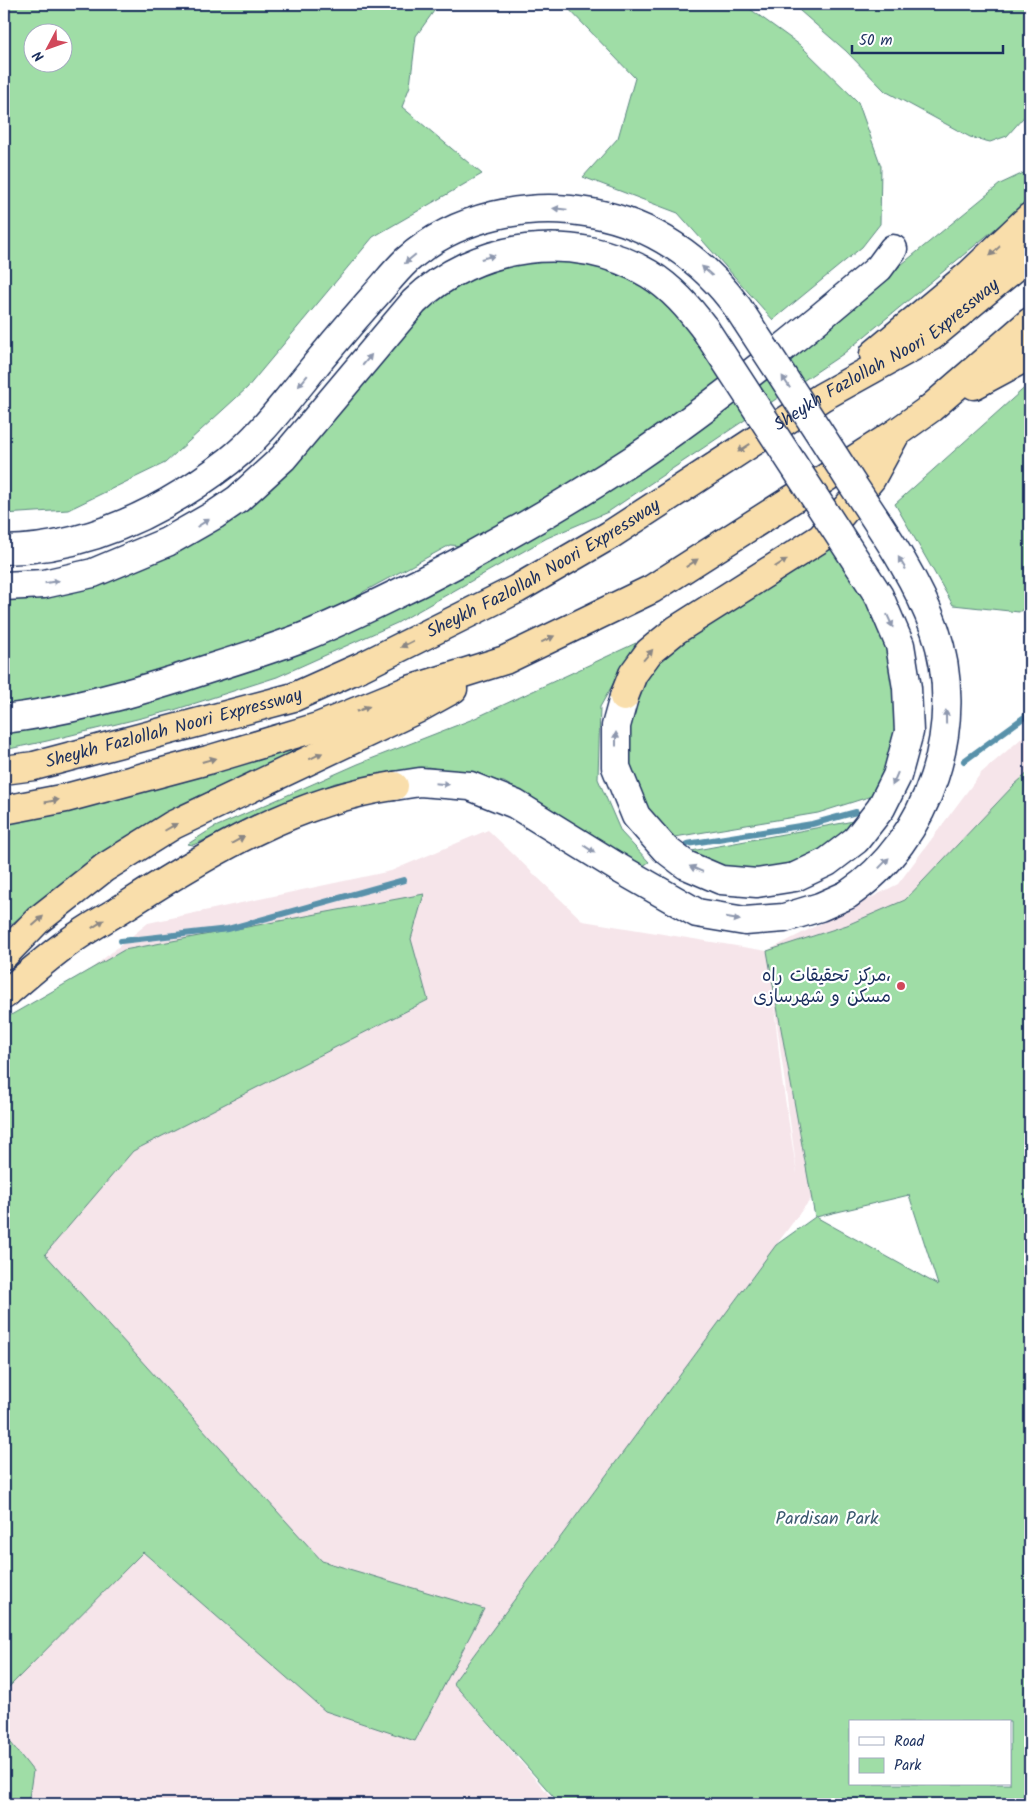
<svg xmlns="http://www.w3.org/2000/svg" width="1034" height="1808" font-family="Kalam,'Playpen Sans Arabic',sans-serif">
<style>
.built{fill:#f6e5ea;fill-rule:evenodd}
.green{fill:#9fdda6;stroke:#5d8682;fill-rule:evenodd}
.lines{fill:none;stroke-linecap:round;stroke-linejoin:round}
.stream{stroke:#5991aa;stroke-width:6}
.secondary-casing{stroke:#1b2f5e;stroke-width:31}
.highway-casing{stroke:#1b2f5e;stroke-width:31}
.secondary{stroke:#fff;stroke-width:28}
.highway{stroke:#f9deab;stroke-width:28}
.secondary-bridge-casing{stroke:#1b2f5e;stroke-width:31;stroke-linecap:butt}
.secondary-bridge{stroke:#fff;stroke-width:28}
.oneway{fill:#8d97ae}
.oneway2{fill:#8a8684}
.poi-dot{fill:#d1495b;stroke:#fff;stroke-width:2}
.labels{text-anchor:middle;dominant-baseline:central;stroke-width:4.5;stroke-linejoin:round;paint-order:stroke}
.street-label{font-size:18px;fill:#1b2f5e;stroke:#fff}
.poi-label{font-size:18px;fill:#1b2f5e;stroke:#fff;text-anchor:end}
.park-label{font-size:18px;fill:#3c5a70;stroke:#fff}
</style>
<rect width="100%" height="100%" fill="#fff"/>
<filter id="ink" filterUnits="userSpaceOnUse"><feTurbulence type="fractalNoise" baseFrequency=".02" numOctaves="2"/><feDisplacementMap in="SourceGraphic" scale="10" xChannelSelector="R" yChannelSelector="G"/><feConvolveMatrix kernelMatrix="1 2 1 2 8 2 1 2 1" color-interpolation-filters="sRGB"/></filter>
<g filter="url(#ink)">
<path class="built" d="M1030,731V1071L957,1021L802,1210L453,1683L557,1804H4V1039L148,923L391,871L488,830L583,921L767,951L898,884L981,773ZM772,987L797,1173V1174L782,1080Z"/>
<g class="green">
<path d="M4,4H439L416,36L410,86L402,107L482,174L373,237L247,388L165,463L68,510L4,514ZM32,32H62V62H32Z"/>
<path d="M564,4H743L800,45L858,102L881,166L880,224L862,247L773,320L678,213L583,177L618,138L635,78Z"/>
<path d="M792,4H1030V110L1007,136L990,142L970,137L885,91L846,51Z"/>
<path d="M1030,170V196L1018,210L843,354L608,512L547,538L397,623L277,677L174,710L47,741L4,750V725L324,638L797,350L1000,184Z"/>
<path d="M543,257L602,265L661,295L728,379L635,448L472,547L450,545L363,592L357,604L205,663L4,712V595L166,554L421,308L470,275Z"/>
<path d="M1030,383V604L1019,612L953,605L895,504Z"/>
<path d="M833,545L868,600L894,661L897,734L888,766L875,795L818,813L669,838L647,814L628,767L627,732L634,703L650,670L663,655Z"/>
<path d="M636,643L600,707L598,779L621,832L649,862L643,866L504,782L428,767L335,783L193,845L188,844L213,828L358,764L473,719Z"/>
<path d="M402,704L179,805L124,839L45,897L4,930V821Z"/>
<path d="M1030,771V1804H560L453,1683L776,1245L815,1217L767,951L847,925L905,900L1014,785ZM909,1195L938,1285L816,1217ZM850,1722H1010V1784H850Z"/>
<path d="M859,820L821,854L772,871L732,870L686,852Z"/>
<path d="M424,894L411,939L428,1000L133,1151L45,1254L322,1561L484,1609L415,1741L325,1711L143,1552L4,1692V1019L124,950Z"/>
<path d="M4,1734L33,1771L28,1804H4Z"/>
</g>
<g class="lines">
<g class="stream">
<path d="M964,761L1030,713"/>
<path d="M687,844L812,824L856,812"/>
<path d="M121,941L228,929L404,880"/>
</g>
<g class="secondary-casing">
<g id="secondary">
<path d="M4,550C87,549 163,512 229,461C257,439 279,410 302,382C324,354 347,327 371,300C383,287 394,272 407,260C456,216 529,201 592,213C652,224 702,258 738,308"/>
<path d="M4,586L44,584L93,573L167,542L216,514L238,499L283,458L414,302C475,243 575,229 649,274C672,288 689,308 705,329"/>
<path d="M624,697L616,726V767L636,816L665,849L686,865L721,880L757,883L795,877"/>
<path d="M4,719C72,711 142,691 208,669C240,659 272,649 303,637C343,621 382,601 421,582C494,545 565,504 634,459C720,401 800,335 879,268L893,249"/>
<path d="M394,786L420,782L470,786L515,804L622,870L697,913L745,921L784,918L820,907L847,895"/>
</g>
</g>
<g class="highway-casing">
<g id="highway">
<path d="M874,354L970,274L1030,217"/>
<path d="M974,385L1030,355"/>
<path d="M624,697L633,674L649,652L676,630L821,538L871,479L895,435"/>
<path id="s1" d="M4,770L34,766L294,697L361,667L517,589L610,535L822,397L932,336L1030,255"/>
<path d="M4,810L66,798L208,760L318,727L409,690L505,660L652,589L896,433L931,408L1030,322"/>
<path d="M4,955L38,920L104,868L173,825L417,709L453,689"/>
<path d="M4,995C23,979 42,962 62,947C83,931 107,918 129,904C210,852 297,800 394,786"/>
</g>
</g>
<use href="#secondary" class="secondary"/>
<use href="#highway" class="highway"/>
<g class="secondary-bridge-casing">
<g id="secondary-bridge">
<path d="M738,308C776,366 814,424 851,482C882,529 916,577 935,630C967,724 930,840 847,895"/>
<path d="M705,329L879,596L900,645L907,688L909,732L897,776L881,808L856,840L827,862L795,877"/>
</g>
</g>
<use href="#secondary-bridge" class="secondary-bridge"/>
</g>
<defs><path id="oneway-solid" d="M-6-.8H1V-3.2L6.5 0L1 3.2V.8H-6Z" transform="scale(1.25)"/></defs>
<g class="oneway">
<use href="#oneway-solid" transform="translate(560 209) rotate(-174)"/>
<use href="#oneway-solid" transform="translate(488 257) rotate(-15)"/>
<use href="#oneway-solid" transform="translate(410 259) rotate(140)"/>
<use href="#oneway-solid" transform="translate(707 271) rotate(-138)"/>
<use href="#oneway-solid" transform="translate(367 360) rotate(-50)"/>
<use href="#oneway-solid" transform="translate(303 381) rotate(129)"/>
<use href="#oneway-solid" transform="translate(786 382) rotate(-123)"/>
<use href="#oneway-solid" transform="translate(203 523) rotate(-32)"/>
<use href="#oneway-solid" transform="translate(902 563) rotate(-121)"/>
<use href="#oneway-solid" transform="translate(52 582) rotate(-10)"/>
<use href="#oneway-solid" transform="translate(890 621) rotate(66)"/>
<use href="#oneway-solid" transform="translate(946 717) rotate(-91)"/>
<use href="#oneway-solid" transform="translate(616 739) rotate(-90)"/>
<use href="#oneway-solid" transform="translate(895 779) rotate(113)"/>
<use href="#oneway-solid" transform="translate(442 784) rotate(5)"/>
<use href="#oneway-solid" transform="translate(589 849) rotate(34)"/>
<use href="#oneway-solid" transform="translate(884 863) rotate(-46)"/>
<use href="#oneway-solid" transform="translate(696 869) rotate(-157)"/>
<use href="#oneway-solid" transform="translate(733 919) rotate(10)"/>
</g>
<g class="oneway2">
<use href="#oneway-solid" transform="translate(995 251) rotate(137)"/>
<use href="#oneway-solid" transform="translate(744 448) rotate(147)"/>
<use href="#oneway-solid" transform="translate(692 563) rotate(-33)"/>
<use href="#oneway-solid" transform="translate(781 563) rotate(-32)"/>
<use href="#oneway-solid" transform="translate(548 639) rotate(-26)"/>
<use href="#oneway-solid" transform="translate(407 644) rotate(153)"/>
<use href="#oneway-solid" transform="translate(648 655) rotate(-49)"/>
<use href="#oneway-solid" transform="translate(363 709) rotate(-22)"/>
<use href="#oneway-solid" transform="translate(316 756) rotate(-26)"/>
<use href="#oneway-solid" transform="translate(209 760) rotate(-16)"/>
<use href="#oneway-solid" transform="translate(52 801) rotate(-11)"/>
<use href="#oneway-solid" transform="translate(171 827) rotate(-30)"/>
<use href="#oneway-solid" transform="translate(238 840) rotate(-29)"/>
<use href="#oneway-solid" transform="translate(38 921) rotate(-42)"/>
<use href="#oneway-solid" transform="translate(98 924) rotate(-33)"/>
</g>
</g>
<circle class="poi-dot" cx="901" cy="986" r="5"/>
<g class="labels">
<g class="street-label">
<text stroke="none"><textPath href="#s1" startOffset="985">Sheykh Fazlollah Noori Expressway</textPath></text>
<text stroke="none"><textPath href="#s1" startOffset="580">Sheykh Fazlollah Noori Expressway</textPath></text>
<text stroke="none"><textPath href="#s1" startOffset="175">Sheykh Fazlollah Noori Expressway</textPath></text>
</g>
<g class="poi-label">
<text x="891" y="976">مرکز تحقیقات راه،<tspan x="891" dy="21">مسکن و شهرسازی</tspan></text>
</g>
<g class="park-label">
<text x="827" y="1519">Pardisan Park</text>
</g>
</g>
<rect width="1034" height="1808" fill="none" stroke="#fff" stroke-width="20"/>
<rect x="10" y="10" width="1014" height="1788" fill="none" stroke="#1b2f5e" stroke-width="2" filter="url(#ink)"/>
<rect x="849" y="1720" width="162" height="65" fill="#ffffff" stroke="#a4acbf"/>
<rect x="859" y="1737" width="25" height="8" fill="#ffffff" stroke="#a4acbf"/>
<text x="894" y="1746" font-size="15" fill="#1b2f5e">Road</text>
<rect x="859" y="1758" width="25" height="15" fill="#9fdda6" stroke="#a4acbf"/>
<text x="894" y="1770" font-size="15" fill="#1b2f5e">Park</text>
<g transform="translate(48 48) rotate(229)"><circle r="24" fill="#ffffff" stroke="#a4acbf"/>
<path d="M0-4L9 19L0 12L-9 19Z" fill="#d1495b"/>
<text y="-8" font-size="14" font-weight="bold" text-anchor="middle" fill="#1b2f5e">N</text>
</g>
<path d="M852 45v8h151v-8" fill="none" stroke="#1b2f5e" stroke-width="2.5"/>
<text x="859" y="45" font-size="15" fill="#1b2f5e" stroke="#ffffff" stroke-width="4" paint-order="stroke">50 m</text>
</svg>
